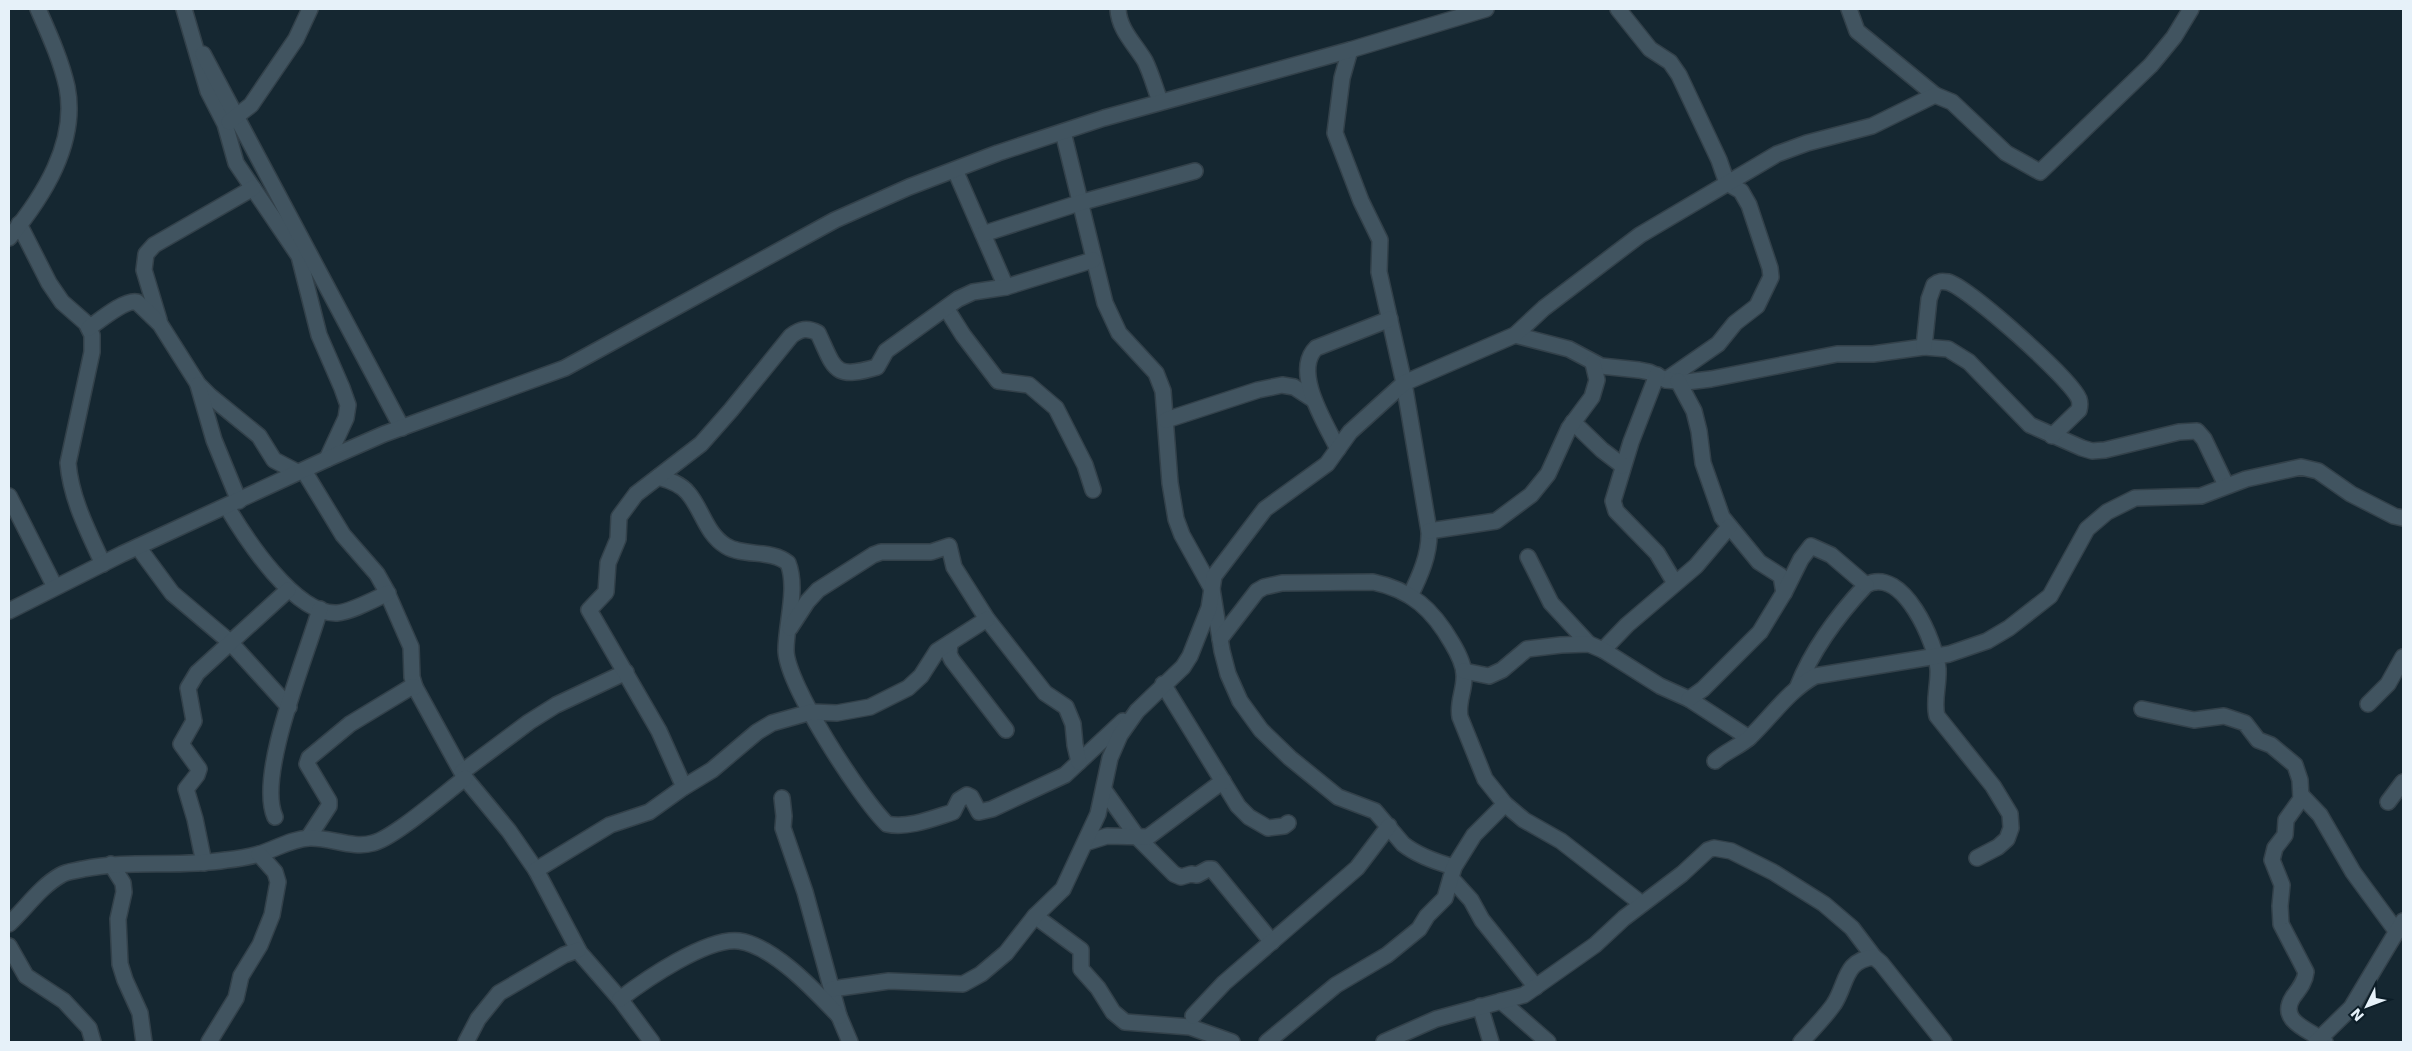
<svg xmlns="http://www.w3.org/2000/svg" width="2412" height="1051" font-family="'DejaVu Sans',sans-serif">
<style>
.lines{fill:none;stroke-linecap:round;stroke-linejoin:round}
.minor-casing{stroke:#33414a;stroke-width:18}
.minor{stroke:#415460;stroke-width:15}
</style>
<rect width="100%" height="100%" fill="#152731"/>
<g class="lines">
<g class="minor-casing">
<g id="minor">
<path d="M184,9L208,91L225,124L236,163L299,256L319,335L342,388L348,405L346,418L327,459"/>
<path d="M1118,9C1119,30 1135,44 1145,61C1151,73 1155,88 1160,101"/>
<path d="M1618,9L1650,49L1670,62L1679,75L1719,160L1727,183L1741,191L1749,205L1770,268L1771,277L1757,306L1735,323L1718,344L1666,380"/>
<path d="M1849,9L1857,31L1935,95"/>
<path d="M1350,50L1342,78L1335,133L1361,201L1380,240L1379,272L1404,383L1429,531C1430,554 1420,576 1410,596"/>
<path d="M203,54L402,428"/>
<path d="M229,122L251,105L296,39L310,9"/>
<path d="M1063,132L1105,303L1119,333L1156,373L1163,391L1170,483L1176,519L1182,535L1212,589L1222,651L1228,674L1240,701L1261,730L1290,758L1338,797L1375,811L1403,844C1418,856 1436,862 1454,867"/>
<path d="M955,170L1006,287"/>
<path d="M19,224L49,283L62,302L86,323L92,335V352L68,463C71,499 88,531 103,564"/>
<path d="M983,234L1079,203L1195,171"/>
<path d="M9,238C43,197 78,143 67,87C61,60 49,34 38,9"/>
<path d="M946,308L963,335L998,381L1029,385L1056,408L1085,465L1093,490"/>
<path d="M159,320L144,270L146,254L154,245L253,188"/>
<path d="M89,328C99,321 125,299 137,302L160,324L198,384L210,396L259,436L274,460L297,472"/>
<path d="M1515,335L1569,349L1601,366L1639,370L1649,372L1666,380L1686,382L1711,379L1837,354H1873L1924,347L1948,349L1969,362L2030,425L2082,448L2092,451L2105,450L2179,432L2197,431L2204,439L2226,485"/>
<path d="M1924,347L1929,299L1934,285C1939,281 1942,281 1948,282C1969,288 2071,379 2079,399C2080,402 2080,406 2079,410L2052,436"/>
<path d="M1657,375L1631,442L1613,501L1616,511L1657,553L1675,583"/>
<path d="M1678,381L1694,411L1699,431L1703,463L1722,517L1759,562L1781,576L1784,593"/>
<path d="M198,385L214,440L239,501"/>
<path d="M1166,420L1258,390L1282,385L1294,387L1314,400"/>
<path d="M1573,422L1602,450L1623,466"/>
<path d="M1338,449C1326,424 1292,372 1316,348L1390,319"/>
<path d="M304,471L343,535L377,574L386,590L411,647L412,677L415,687L465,778L509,831L536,870L580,953L620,999L652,1042"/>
<path d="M658,477C669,480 681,484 688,493C702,509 706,534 726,546C744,557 771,549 788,563C798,588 786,624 786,650C786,684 861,799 887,824C907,829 934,818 953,812L959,800L967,795L971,797L979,812L992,809L1065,775L1123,721"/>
<path d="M9,496L55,587"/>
<path d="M227,507C246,539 295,615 337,613C351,612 375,599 388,593"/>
<path d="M1429,531L1496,521L1531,495L1548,474L1569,428L1592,397L1597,380L1593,363"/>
<path d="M138,547L172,593L230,642L289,707"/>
<path d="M1528,557L1551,603L1589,644"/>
<path d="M9,611L122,554L327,459L384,434L565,368L835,220L909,187L998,153L1104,118L1350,50L1486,9"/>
<path d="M790,628L807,602L818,590L873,555L881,552H931L949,546L954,567L987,619L1045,693L1066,707L1073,724L1075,745L1079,762"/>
<path d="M1220,639L1257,591L1264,587L1282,583L1373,582C1412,590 1433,610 1452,643C1458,653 1464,664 1464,675C1465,690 1457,702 1460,717L1485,779L1505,804L1524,820L1561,841L1642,904"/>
<path d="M950,643L949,654L952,660L1006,730"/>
<path d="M1603,650L1627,625L1696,566L1729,527"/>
<path d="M1464,671L1489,676L1502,670L1527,649L1561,645L1589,644L1603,650L1660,686L1689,699L1749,738"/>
<path d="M1163,684L1238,806L1249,817L1268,828L1284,826L1288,823"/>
<path d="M1798,686C1813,648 1838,615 1866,585C1903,565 1936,643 1938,669C1939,684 1933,702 1937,716L1993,786L2010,814L2011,828L2007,839L1998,847L1977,858"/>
<path d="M1689,699L1703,689L1760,632L1785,591L1801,559L1811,546L1831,555L1866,585"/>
<path d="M2368,704L2388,684L2403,657"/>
<path d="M2142,709L2194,720L2224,716L2245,723L2258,740L2271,745L2295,765L2300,780L2301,799L2286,820L2285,835L2275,848L2272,860L2282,885L2280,906L2281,924L2306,972C2305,982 2299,989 2293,997C2277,1022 2311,1030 2325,1042"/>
<path d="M1715,761C1726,751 1739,747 1750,737C1771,717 1789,690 1815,676L1949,654L1987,641L2009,628L2050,596L2087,529L2107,512L2135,498L2201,496L2246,479L2301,467L2318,471L2351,494L2394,516L2403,518"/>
<path d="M462,772L529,722L556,705L626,672"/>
<path d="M684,787L659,731L589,610L606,592L608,563L618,539L619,517L636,494L701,444L731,410L791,336C800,329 807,327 818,333C835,369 833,380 877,367L886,351L958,299L973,292L1006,287L1093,260"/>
<path d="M1104,790L1138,838L1174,874L1181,877L1191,874L1197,875L1208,869H1212L1272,942"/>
<path d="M2301,795L2320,815L2353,872L2397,932"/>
<path d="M782,798L784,816L783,828L805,892L839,1016L850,1042"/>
<path d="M2388,802L2403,782"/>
<path d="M275,817C256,775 307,655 320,609"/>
<path d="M308,838L329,806V801L307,764L309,758L350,724L411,687H415"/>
<path d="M1088,842L1107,836L1148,837L1223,781"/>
<path d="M204,863L195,819L186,789L197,775L199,769L181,744L194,721L188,688L197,673L288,590"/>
<path d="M111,864L123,883L124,892L118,919L120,964L125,980L140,1013L144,1042"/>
<path d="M536,870L610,825L649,812L684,787L712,770L757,732L772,723L811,712L837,713L870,707L908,688L921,676L937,651L987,619"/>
<path d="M1451,878L1471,900L1482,920L1536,987"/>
<path d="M1035,916L1081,950V969L1098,988L1113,1012L1125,1022L1190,1027L1232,1042"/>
<path d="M9,924C26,908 41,886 61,875C67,871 76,871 83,869C130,859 178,868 226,860C237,859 249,857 259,854C276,849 291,839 309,838C330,837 353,849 373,843C394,838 445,793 465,778"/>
<path d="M9,946L26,976L64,1001L89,1028L93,1042"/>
<path d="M832,989L889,981L963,984L981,974L1006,953L1035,916L1063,889L1098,814L1110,758L1120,735L1137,711L1183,667L1190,656L1209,608L1214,576L1265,509L1327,464L1350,432L1404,383L1515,335L1544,308L1640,235L1777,154L1807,143L1872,126L1935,95L1952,102L2006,153L2040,172L2151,65L2174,37L2191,9"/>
<path d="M620,999C645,980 707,937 739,941C774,946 816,992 839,1016"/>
<path d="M1501,1001L1548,1042"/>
<path d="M1480,1006L1491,1042"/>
<path d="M1193,1016L1224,983L1357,868L1389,826"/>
<path d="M209,1042L236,998L241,976L260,945L272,915L278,882L275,872L259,854"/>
<path d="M466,1042L478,1019L499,993L564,955L578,950"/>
<path d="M1267,1042L1336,985L1387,955L1419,929L1427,916L1445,898L1454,867L1474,835L1505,804"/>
<path d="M1384,1042L1436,1019L1524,995L1595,945L1624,918L1682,874L1708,850L1714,848L1731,851L1773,872L1824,904L1852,928L1874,957"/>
<path d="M1801,1042C1812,1030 1825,1017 1834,1004C1847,984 1844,960 1874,957L1881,963L1944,1042"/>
<path d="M2316,1042L2351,1008L2403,921"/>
</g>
</g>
<use href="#minor" class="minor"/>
</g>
<rect width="2412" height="1051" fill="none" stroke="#e6f1f9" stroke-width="20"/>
<g transform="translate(2367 1006) rotate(228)" stroke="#0c1d27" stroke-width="4" paint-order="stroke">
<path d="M0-4L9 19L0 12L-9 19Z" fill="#e6f1f9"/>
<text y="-8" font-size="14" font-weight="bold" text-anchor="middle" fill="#e6f1f9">N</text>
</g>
</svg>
